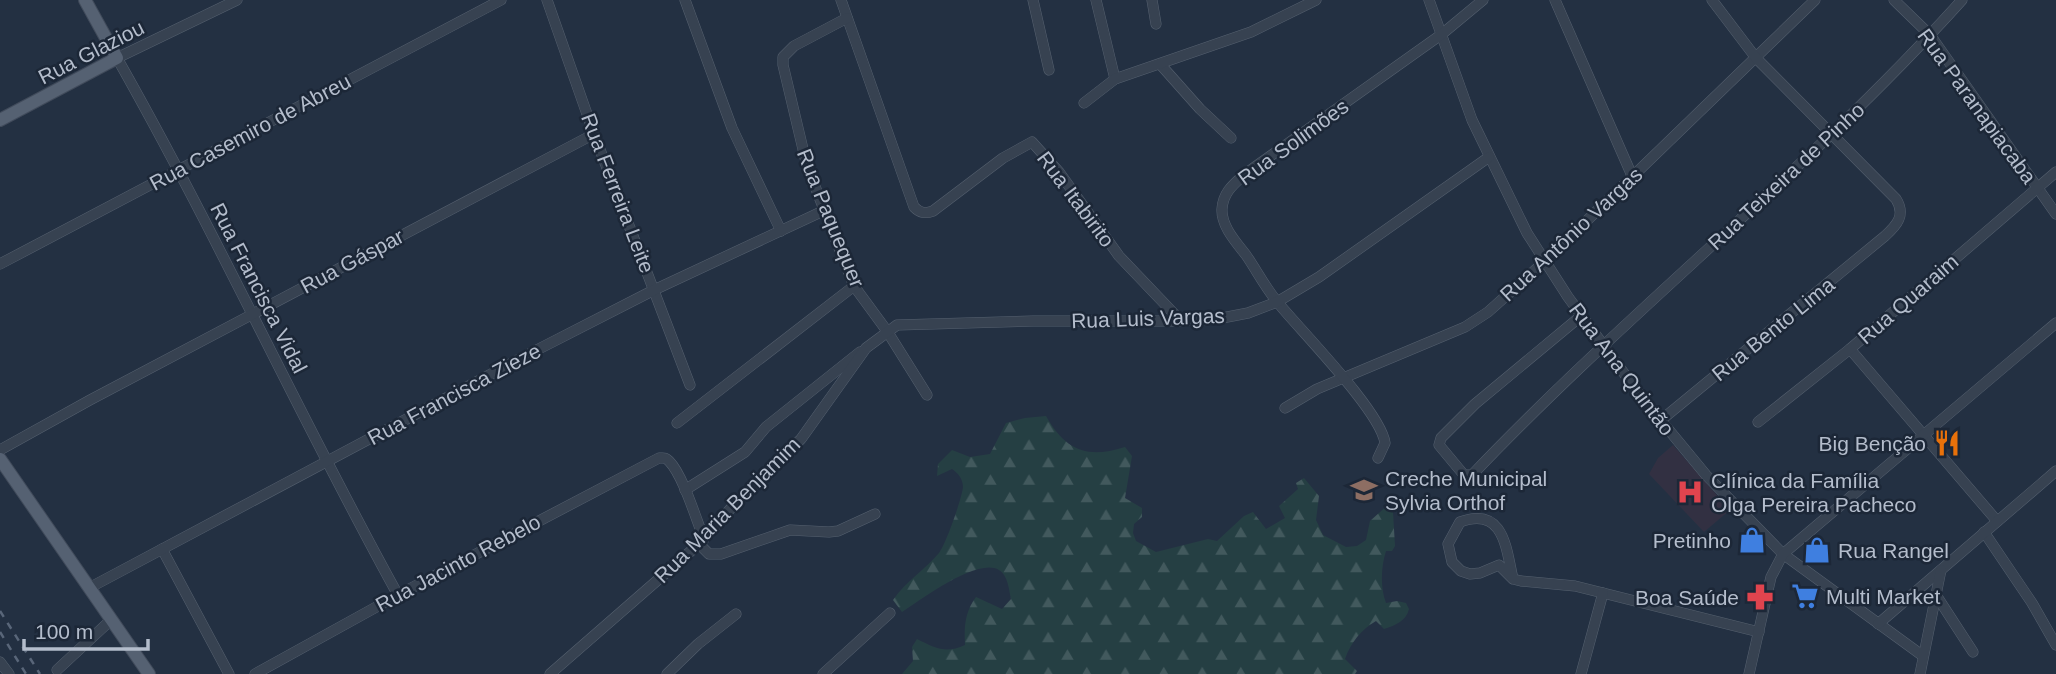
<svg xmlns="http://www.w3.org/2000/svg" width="2056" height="674" font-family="Helvetica,sans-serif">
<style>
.medical{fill:#323042}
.forest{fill:url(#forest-firs)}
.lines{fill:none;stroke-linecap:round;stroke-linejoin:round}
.minor-casing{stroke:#55606f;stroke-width:11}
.major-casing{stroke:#414b5b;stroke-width:14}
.minor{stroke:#374251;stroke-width:10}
.major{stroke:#556172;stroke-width:12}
.rail{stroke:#596679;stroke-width:2.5;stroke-dasharray:7 7;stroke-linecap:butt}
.labels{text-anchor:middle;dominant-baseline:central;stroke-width:5;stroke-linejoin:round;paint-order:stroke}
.street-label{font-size:21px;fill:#b4bdcc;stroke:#1c2737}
.poi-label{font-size:21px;fill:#b4bdcc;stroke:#1c2737;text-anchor:start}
</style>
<defs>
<pattern id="forest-firs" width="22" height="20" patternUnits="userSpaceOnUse" patternTransform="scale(1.75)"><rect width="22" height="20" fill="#253f43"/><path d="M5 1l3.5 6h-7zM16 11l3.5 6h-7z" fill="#42595d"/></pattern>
</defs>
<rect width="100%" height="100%" fill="#233042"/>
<path class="medical" d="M1673,445L1730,510L1704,532L1649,474L1658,458Z"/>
<path class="forest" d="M1046,416C1066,451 1087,459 1125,447L1132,456L1125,498L1142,508V517L1134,524L1133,533L1136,541L1156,552L1208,539L1217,541L1244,516L1253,512L1266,529L1285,518L1279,506L1298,489L1296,483L1304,478L1319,496L1316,520L1323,535L1346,547L1357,546L1366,540L1370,521L1398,496L1393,512L1395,546L1392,551H1386C1381,566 1380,588 1386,603L1397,601L1406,603L1409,609C1406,621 1396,625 1384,629L1376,621C1361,630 1351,642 1345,659L1357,671L1355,674H902L913,661L912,647L917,639C935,648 946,654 965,645C964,626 965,612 976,597L1002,609L1011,599C1009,590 1008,575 999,570C977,557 921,600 902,612L893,600C906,581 925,570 939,553C946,544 962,498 963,487C963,479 958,473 952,469L937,476L938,464L952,450L970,457L990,454L1006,423L1025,418Z"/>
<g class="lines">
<g class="minor-casing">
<g id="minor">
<path d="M237,0L117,58C217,234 300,418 398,595"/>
<path d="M547,0L594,134L690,385"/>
<path d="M685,0L732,128L781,231"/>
<path d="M841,0L914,207C920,213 925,214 933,211L1003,158L1032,142L1059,172L1119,256L1181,321"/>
<path d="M1033,0L1049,70"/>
<path d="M1096,0L1115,79"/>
<path d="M1152,0L1156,24"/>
<path d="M1429,0L1472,120L1527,233L1568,297L1640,395L1706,475L1783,554L1923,656"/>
<path d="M1555,0L1633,178"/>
<path d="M1894,0L1930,35L2056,214"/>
<path d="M847,18L794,46L783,57V65L807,166L854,286L887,331L927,395"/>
<path d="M1160,64L1200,109L1231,138"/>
<path d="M1084,103L1115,79L1251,32L1316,0"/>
<path d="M0,264L501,0"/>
<path d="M1581,316L1475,404L1441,438L1439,445L1464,475H1472C1629,310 1810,169 1962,0"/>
<path d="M1850,349L1997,521"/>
<path d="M1285,408L1317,389L1465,327L1488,312L1544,262L1815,0"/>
<path d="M1660,421L1885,236C1897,225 1906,215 1896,199L1756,58L1712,0"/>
<path d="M1758,422L1850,349L2056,172"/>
<path d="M677,423L854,286"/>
<path d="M0,450L90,400L594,134"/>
<path d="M1378,458L1385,443C1381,412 1302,332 1279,304C1266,289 1257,271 1246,255C1236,242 1221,226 1222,209C1223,192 1234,184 1245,174L1442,34L1483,0"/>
<path d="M685,490L745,452L766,427L860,352"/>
<path d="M1984,532L2032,603L2056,645"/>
<path d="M699,544L709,554H721L790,530L829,532L838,531L875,514"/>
<path d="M162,549L229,674"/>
<path d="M1513,579C1506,548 1504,506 1460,522L1448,544L1452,562L1461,571L1470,574L1480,573L1499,565L1513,579L1521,581L1575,586L1759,632"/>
<path d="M89,588L525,356L654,290L823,211"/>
<path d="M1936,595L1973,652"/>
<path d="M1878,624L2056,471"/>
<path d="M0,662L9,674"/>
<path d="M57,670L112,619"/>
<path d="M255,674L398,595L659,458C664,458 665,457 669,461C683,475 696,519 704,539"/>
<path d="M550,674L699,544L732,507L801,439L866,348L897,325L1033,321H1181L1217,319L1248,313L1277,302L1319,277L1489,157"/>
<path d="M667,674L698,644L736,614"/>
<path d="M823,674L890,613"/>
<path d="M1581,674L1603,593"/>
<path d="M1749,674L1771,577L1783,554L2056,323"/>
<path d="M1920,674L1941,570"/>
</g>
</g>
<g class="major-casing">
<g id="major">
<path d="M0,120L117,58L85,0"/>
<path d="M0,459L149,674"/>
</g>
</g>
<use href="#minor" class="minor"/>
<use href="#major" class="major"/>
<g class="rail">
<path d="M0,611L40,674"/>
<path d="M0,632L26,674"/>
</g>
</g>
<defs>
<g id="restaurant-bare" transform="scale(2.1)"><path d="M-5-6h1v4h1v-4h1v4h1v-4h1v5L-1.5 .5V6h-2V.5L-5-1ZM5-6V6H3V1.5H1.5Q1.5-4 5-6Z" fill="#e8710a" stroke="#1c2737" stroke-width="2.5" paint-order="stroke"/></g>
<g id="school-bare" transform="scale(2.1)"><path d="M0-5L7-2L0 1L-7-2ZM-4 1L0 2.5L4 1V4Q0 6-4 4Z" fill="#8d6e63" stroke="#1c2737" stroke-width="2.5" paint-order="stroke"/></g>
<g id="hospital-bare" transform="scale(2.1)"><path d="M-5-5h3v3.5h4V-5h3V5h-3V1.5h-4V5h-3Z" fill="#e0444e" stroke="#1c2737" stroke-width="2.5" paint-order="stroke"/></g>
<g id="shop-bare" transform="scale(2.1)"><path d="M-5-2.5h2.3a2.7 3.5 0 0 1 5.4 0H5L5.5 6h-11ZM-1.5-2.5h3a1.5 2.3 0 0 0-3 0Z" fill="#3f7fe0" stroke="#1c2737" stroke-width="2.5" paint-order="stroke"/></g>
<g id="supermarket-bare" transform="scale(2.1)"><path d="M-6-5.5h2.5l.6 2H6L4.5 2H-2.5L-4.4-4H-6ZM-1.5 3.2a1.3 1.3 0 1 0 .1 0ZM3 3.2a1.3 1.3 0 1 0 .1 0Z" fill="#3f7fe0" stroke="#1c2737" stroke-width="2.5" paint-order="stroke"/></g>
<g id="pharmacy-bare" transform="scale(2.1)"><path d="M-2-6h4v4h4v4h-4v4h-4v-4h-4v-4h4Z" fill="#e0444e" stroke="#1c2737" stroke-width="2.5" paint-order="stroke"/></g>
</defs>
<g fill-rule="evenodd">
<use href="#restaurant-bare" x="1947" y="443"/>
<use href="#school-bare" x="1364" y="490"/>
<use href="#hospital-bare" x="1690" y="492"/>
<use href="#shop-bare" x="1752" y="540"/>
<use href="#shop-bare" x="1817" y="550"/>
<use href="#supermarket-bare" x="1805" y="596"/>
<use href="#pharmacy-bare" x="1760" y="597"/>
</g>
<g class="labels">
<g class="street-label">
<text transform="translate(91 52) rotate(-27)">Rua Glaziou</text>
<text transform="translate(1977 106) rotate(54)">Rua Paranapiacaba</text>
<text transform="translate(250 132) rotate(-28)">Rua Casemiro de Abreu</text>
<text transform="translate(1293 142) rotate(-36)">Rua Solimões</text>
<text transform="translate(1786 176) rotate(-43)">Rua Teixeira de Pinho</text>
<text transform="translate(618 193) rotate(69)">Rua Ferreira Leite</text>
<text transform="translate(1076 199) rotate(53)">Rua Itabirito</text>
<text transform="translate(831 218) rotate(68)">Rua Paquequer</text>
<text transform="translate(1571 234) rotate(-43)">Rua Antônio Vargas</text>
<text transform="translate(352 261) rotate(-28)">Rua Gáspar</text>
<text transform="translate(259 288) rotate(63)">Rua Francisca Vidal</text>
<text transform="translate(1908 299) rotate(-41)">Rua Quaraim</text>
<text transform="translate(1148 318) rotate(-2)">Rua Luis Vargas</text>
<text transform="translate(1773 329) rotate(-39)">Rua Bento Lima</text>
<text transform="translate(1622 369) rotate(53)">Rua Ana Quintão</text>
<text transform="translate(454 394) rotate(-28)">Rua Francisca Zieze</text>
<text transform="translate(727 510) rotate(-45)">Rua Maria Benjamim</text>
<text transform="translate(458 563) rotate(-28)">Rua Jacinto Rebelo</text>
</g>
<g class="poi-label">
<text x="1926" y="443" text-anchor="end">Big Benção</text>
<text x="1385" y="478">Creche Municipal<tspan x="1385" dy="24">Sylvia Orthof</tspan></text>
<text x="1711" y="480">Clínica da Família<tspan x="1711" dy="24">Olga Pereira Pacheco</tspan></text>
<text x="1731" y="540" text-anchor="end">Pretinho</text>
<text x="1838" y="550">Rua Rangel</text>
<text x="1826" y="596">Multi Market</text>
<text x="1739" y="597" text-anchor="end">Boa Saúde</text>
</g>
</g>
<path d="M24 639v10h124v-10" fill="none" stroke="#b4bdcc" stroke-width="3.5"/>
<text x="35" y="639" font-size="21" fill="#b4bdcc" stroke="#1c2737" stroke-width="5" paint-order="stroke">100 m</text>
</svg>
